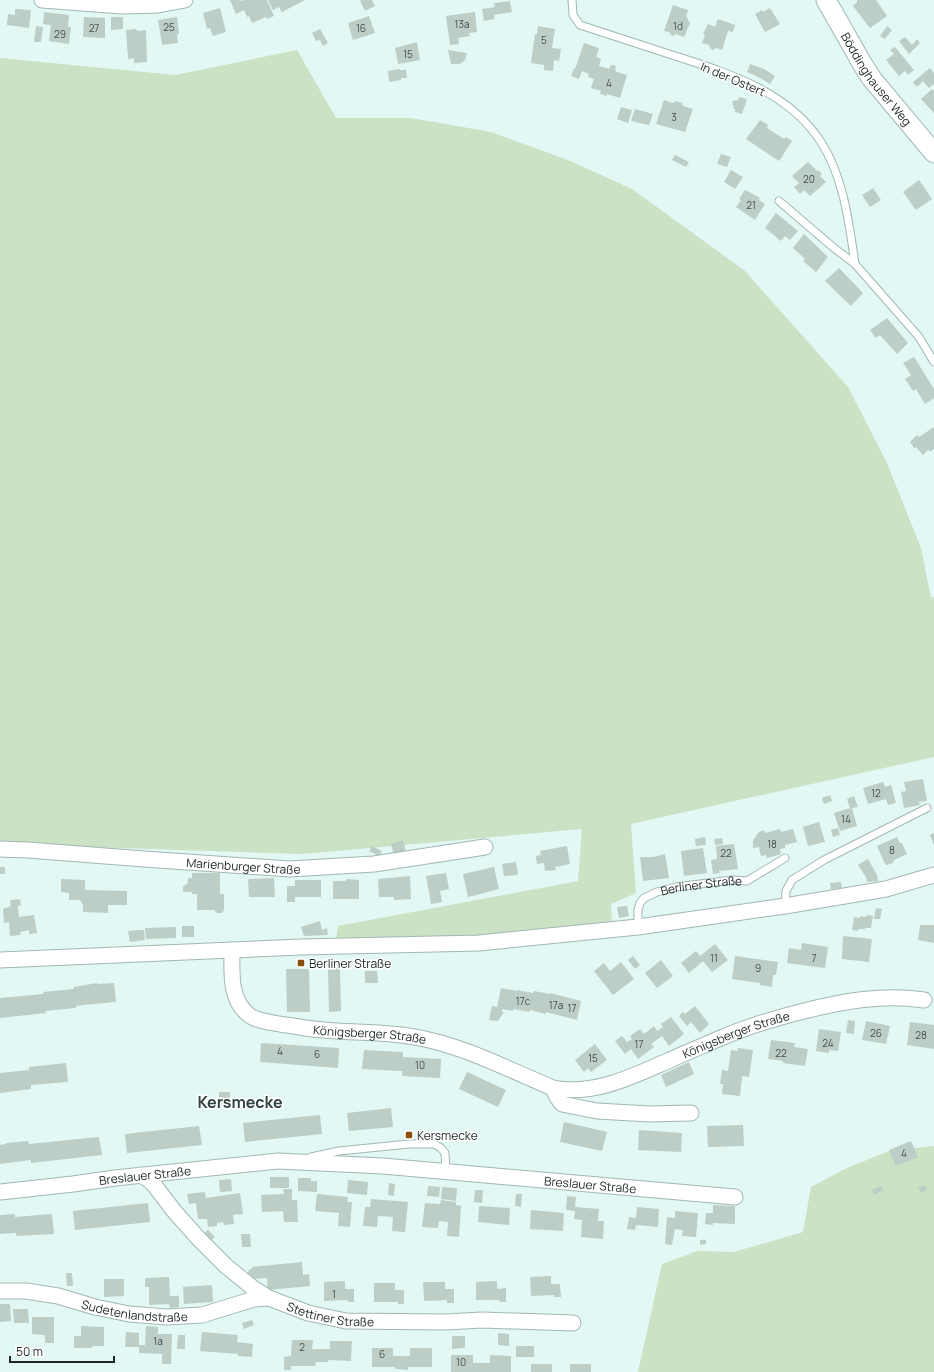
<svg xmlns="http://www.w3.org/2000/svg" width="934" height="1372" font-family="Manrope,sans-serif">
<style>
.green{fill:#cbe2c4}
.building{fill:#bccec5}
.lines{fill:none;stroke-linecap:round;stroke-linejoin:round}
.service-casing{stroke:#a2b7b5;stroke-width:9}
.minor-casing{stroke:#a2b7b5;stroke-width:17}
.tertiary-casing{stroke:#a2b7b5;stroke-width:21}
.service{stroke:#fff;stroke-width:7}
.minor{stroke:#fff;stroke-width:15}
.tertiary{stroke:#fff;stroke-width:19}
.poi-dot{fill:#894f08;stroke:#fff;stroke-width:1.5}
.labels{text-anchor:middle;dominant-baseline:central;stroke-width:3;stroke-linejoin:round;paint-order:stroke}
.number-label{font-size:10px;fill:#454f4d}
.street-label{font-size:12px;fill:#1d2525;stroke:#fff}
.poi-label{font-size:12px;fill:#1d2525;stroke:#fff;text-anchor:start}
.district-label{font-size:16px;font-weight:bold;fill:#304240;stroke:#fff}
</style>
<rect width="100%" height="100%" fill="#e2f8f5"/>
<g class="green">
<path d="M297,50L336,118H411L491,132L568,160L632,189L745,271L848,387L887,463L921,548L931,598L934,597V757L631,824L636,893L611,904L612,926L478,940H336L338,926L578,881L582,829L302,854L0,844V58L175,75Z"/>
<path d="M934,1146V1372H638L662,1264L697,1251L734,1252L803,1232L811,1187L847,1168L889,1151Z"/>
</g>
<g class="building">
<path d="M230,0H240L241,1L244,0H267L274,16L267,19L266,17L252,23L249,16L247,17L244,10L236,14Z"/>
<path d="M268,0H305L282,12L279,7L273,10Z"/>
<path d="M362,0H372L375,6L365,11L360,1Z"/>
<path d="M857,0H876L887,16L870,28L853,6L857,2Z"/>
<path d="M510,1L512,12L494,15L495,19L484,21L482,9L495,7L494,3Z"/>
<path d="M673,5L688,10L686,17H687L689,22L690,23L684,37L676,34L673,36L671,35L669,32L664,31Z"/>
<path d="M220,8L226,32L213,36L210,28L207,29L203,13Z"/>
<path d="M770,8L780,24L765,32L755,14L762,10L763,12Z"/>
<path d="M15,9L31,10L29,28L7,25L8,14L15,15Z"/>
<path d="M44,12L69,15L68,27H71L69,44L49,41L51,25L43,24Z"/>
<path d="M475,12L477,32L469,33L470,36L458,38L459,44L450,45L446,16Z"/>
<path d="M369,16L375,33L353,40L348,23Z"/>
<path d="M84,17L105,18V38L83,37Z"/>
<path d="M111,17H123V29L111,30Z"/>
<path d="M177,17L179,34H177L178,43L162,45L158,20Z"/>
<path d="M718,19L735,25L733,32L728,31L722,50L716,48L713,50L711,49L709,45L702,43L705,35L703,34L708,24L715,27Z"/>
<path d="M36,26L43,27L41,42H34Z"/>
<path d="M538,26L555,29L552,48L561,49L559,61L554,60L553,71L544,70V65L531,63L535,34H537Z"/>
<path d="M887,26L892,30L885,39L880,36Z"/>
<path d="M136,29L137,31L146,30L147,62L134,63V58L128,59L126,30Z"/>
<path d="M320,29L328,43L323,46L320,40L316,41L312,33Z"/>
<path d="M905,37L912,45L917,39L920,43L909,54L899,41Z"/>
<path d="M417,42L420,60L398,64L395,48Z"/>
<path d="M584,43L599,48L596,57L601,59L599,66L609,69L611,65H614L616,67L615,70L617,72L627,75L620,98L607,94V96L600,94L601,91L591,88L594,79L588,77L589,74L582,71L579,79L571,76L574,68L575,69Z"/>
<path d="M895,47L914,70L908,75L905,71L899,76L886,60L894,54L890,50Z"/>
<path d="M448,50L467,53L465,60L460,64H451Z"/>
<path d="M750,64L764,69L775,76L770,84L760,78L747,72Z"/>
<path d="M930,68L934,73V84L929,88L923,81L917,87L913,82Z"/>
<path d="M399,69L400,70H406L407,78H401V80L389,82L388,71Z"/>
<path d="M932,89L934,91V113L921,99Z"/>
<path d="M739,97L747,99L742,114L735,112V109L733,108L734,105H732L733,101L738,100Z"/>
<path d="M664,100L673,103L676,101L682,103L683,106L693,109L685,132L656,124Z"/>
<path d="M621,107L632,110L628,123L617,119Z"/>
<path d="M635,109L653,114L649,125L631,121Z"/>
<path d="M760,120L768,125L767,128L784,139L786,137L792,141L779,161L746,139Z"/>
<path d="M721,154L731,157L727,167L717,164Z"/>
<path d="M675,155L689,162L686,167L672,160Z"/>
<path d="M808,162L817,171L818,170L822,174L820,176L826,182L810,196L804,190L800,194L794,187L799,183L792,176Z"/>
<path d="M731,170L743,177L735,189L724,182Z"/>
<path d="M919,180L932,199L916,210L903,192Z"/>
<path d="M873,188L881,200L870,207L862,195Z"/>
<path d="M745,190L760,198L759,200L765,204L755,220L736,207L741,200L739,199Z"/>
<path d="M776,213L798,231L790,240L785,236L781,241L765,228Z"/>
<path d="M804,234L828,257L816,272L803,261L805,259L793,248Z"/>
<path d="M839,268L863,293L851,306L825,281Z"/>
<path d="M887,318L908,343L897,354L880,335L876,338L870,330Z"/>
<path d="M914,357L934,389V398L925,404L916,389L913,391L905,379L911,375L903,363Z"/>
<path d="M934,427V449L930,452L929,450L927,451L923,455L916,447L914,448L910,442L917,435L919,437Z"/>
<path d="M923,779L927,801L919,802L920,805L904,808L901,792L906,791L904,782Z"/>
<path d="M883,782L885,787L891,785L896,803L888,805L886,799L868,804L863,788Z"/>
<path d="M830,795L832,801L824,804L822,798Z"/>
<path d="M854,796L858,807L852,808L857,826L840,831L834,813L850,808L847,799Z"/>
<path d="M819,822L825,842L808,846L803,827Z"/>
<path d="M838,828L840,835L833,837L831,830Z"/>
<path d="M780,829L781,832L793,829L797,842L785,845V848L780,849L781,854L767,858L766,855L761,856L759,847L753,848V840L759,832L764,830L765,833Z"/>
<path d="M934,833V845L930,835Z"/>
<path d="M705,837L706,845L696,846L695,839Z"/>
<path d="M897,837L900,843H902L907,854L894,860L893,863L887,865L885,864L877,846Z"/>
<path d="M722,838L723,844L715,845L714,839Z"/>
<path d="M403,840L406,853L394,856L391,844Z"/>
<path d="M734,844L738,869L719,871L720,873L713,874L711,860L717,859L716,846Z"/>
<path d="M372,846L382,851L379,856L369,851Z"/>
<path d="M567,846L570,864L555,867L556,870L545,871L544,863L537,864L536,856L541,855L540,851Z"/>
<path d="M703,848L707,873L684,876L681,851Z"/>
<path d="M665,854L669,878L643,881L640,857H653Z"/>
<path d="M868,859L877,875L878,881L867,882L866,877L858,865Z"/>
<path d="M516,862L518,875L504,876L502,864Z"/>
<rect x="0" y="867" width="5" height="7"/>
<path d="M494,867L499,889L468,897L463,874Z"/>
<path d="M192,873H220V894H224V910L222,913H217L214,910H197V894H192V892H183V887L188,883V878H192Z"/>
<path d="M446,873L449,889L440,891L442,902L431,904L426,876Z"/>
<path d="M410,876L411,899L394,900V897H379L378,879Z"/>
<path d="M274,878L275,897H249L248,879Z"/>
<path d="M61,879L85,880V890L127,891V905H108V913L83,912V905L80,900H69V893L61,892Z"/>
<path d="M347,879L359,880V899H333V881H345Z"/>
<path d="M295,880H321V897H295V902H287V886H295Z"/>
<path d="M841,882L842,888L831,889L830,883Z"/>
<path d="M20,899L21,905L18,906L19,917L34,915L37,933L29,934V930L20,932L21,935L10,936L9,922L4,923L3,909L11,906L10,900Z"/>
<path d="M627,906L629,916L619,918L617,907Z"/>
<path d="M876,908L882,909L880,919H874Z"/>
<path d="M867,915L873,916L871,928H865V929H858V931L852,930L854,917L860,918V916L866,917Z"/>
<path d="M320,921L322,930L327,928L328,935L304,936L301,927Z"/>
<path d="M920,925H934V943L918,940Z"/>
<rect x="182" y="926" width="12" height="11"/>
<path d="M176,927V938L146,939L145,928Z"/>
<path d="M139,930H144L145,940L130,942L128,931Z"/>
<path d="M843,936L872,939L869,962L842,959Z"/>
<path d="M802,943L828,947L825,968L787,963L789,948L801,950Z"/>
<path d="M715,944L728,960L712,972L703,961L689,973L681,963L696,951L700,956Z"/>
<path d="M633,956L640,965L635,969L628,960Z"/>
<path d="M735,956L778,962L776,975H773L772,987L760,985V983L732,979Z"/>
<path d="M661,960L673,976L657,988L645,973Z"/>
<path d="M621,962L634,979L613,995L594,971L604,963L610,971Z"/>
<path d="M328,968H340L341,1011L329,1012Z"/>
<path d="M286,969H309L310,1012H287Z"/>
<path d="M365,971H377L378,983H365Z"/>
<path d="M97,983V984L114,983L116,1002L84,1005L76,1006V1008L45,1011L46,1013L0,1018V998L44,994L43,992L74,989V987Z"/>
<path d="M501,988L517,991V990L533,993L534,991L550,994V993L581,1001L577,1020L546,1012V1014L530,1010L529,1012L513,1009V1011L502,1009V1012H504L498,1021L489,1020L492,1006L497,1007Z"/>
<path d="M695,1006L709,1024L700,1033L691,1022L687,1026L679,1016L683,1012L685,1014Z"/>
<path d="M671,1017L684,1034L669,1046L662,1036L651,1044L654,1047L638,1059L631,1049L625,1054L615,1041L622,1036L627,1042L632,1039L630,1036L640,1029L644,1034L654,1026L657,1031L663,1027L661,1024Z"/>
<path d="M848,1020L855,1021L854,1034L846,1033Z"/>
<path d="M866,1021L890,1026L886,1044L862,1040Z"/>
<path d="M910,1022L934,1025V1049L907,1045Z"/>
<path d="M819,1029L841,1032L838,1051L829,1050V1053L816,1051Z"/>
<path d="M771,1040L795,1043L794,1047L808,1049L805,1066L783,1063V1061L768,1059Z"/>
<path d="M261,1043L339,1048L338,1068L260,1062Z"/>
<path d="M595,1044L607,1060L591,1072L588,1068L584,1072L575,1060Z"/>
<path d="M738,1048L753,1050L749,1077L742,1076L740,1096L722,1094L723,1084H720L722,1070L728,1071L731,1050L737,1051Z"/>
<path d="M364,1050L403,1052V1057L441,1059L440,1078L402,1076V1071L362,1069Z"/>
<path d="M689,1062L694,1074L666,1087L661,1075Z"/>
<path d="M66,1063L68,1082L31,1085V1089L0,1093V1073L29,1070V1067Z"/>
<path d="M467,1072L506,1090L498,1107L459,1089Z"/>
<rect x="219" y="1092" width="11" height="14"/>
<path d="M391,1108L393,1127L349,1131L347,1113Z"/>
<path d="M320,1115L322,1134L245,1142L243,1123Z"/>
<path d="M564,1122L607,1132L602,1151L560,1142Z"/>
<path d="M743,1125L744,1146L708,1147L707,1126Z"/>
<path d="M199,1126L202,1145L127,1153L125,1134Z"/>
<path d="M639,1130L682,1133L681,1152L638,1150Z"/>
<path d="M99,1137L102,1155L31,1163V1160L0,1164V1145L6,1144V1143L28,1141L29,1144Z"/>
<path d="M911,1141L918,1157L896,1166L889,1150Z"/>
<rect x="270" y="1177" width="19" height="11"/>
<path d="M298,1178H311V1181H317V1192L298,1191Z"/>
<path d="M231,1179L232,1191L220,1192L219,1180Z"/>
<path d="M348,1180L368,1182L367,1195L347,1193Z"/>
<path d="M389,1183L395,1184L394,1196L388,1195Z"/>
<path d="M925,1185L927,1190L921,1193L918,1188Z"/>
<path d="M428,1186L440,1187L439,1197L427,1196Z"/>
<path d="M881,1186L883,1190L874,1195L872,1190Z"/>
<path d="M442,1187L457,1188L456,1201L441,1199Z"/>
<path d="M283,1189H292V1200H297L298,1222H284L283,1211L262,1212L261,1195L284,1194Z"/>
<path d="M475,1190H483L482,1203L474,1202Z"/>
<path d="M205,1192L206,1198L240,1193L243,1214L233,1215L234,1224L224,1225L223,1222L217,1223V1226L208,1227L207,1219H198L196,1203L189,1204L187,1194Z"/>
<path d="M317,1194L348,1197L347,1202H352L350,1227L338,1226L339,1213L315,1211Z"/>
<path d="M516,1194H522L521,1207L515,1206Z"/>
<path d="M567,1196L576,1197L575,1207L599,1209L598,1221H604L603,1239L581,1237L582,1220L574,1219L575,1211L566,1210Z"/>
<path d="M371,1199L408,1202L405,1232L392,1231L393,1217L378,1216L377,1227L363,1226L365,1207H370Z"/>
<path d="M441,1200L456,1202V1205L461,1206L459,1237L447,1236L448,1222L439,1221L438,1228L422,1227L425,1203L440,1204Z"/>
<path d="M148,1203L150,1222L75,1230L73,1211Z"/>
<path d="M713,1205L735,1206V1224L713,1223V1225L705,1224L706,1213H713Z"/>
<path d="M479,1206L510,1208L509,1225L478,1222Z"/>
<path d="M637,1207L659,1209L658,1227L636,1225L635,1230L627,1229L629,1217L636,1218Z"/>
<path d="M531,1210L564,1213L563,1231L530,1229Z"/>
<path d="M675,1211L698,1213L696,1237L682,1236L683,1230L675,1229L672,1245L665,1244L667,1217L675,1218Z"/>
<path d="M15,1214V1217L52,1214L54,1234L16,1236V1233L0,1234V1215Z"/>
<path d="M208,1230L215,1237L208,1243L201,1236Z"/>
<path d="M241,1234H250L251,1247H242Z"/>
<path d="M700,1240H706V1244L700,1245Z"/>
<path d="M302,1262L303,1275L309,1274L310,1286L268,1290L267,1278L250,1279L245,1276L250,1269H252V1267Z"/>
<path d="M66,1273H72L73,1286H67Z"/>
<path d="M551,1276V1284H560L561,1297H554V1295L531,1296L530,1277Z"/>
<path d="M169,1277L170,1296H179V1307L170,1308L169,1304L149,1305V1287H145V1278Z"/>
<path d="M104,1279H124V1296L104,1297Z"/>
<path d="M345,1281V1289H354V1302H348V1300L324,1301V1282Z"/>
<path d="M497,1281V1289L506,1288V1302H500L499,1300H476V1282Z"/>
<path d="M423,1282H445V1289H454V1303H447V1300L424,1301Z"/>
<path d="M374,1283H395V1290H404V1304H398V1302H374Z"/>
<path d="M212,1285L213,1302L184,1304L183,1287Z"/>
<path d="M0,1304H10L11,1321L0,1322Z"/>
<path d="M13,1309H28L29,1323H14Z"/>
<path d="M32,1317H54V1343H45V1335L32,1334Z"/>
<path d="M252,1320L254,1325L244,1329L242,1323Z"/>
<path d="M81,1326L104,1327V1346H92V1348H74V1336H81Z"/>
<path d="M146,1326L158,1327V1334H172L171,1364H162V1354L139,1353V1347H125L126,1332L139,1333V1345H145Z"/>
<path d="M202,1332L238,1335L237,1342L253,1344L252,1357L238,1356V1354L200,1351Z"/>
<path d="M498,1333L509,1334V1346L498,1345Z"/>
<path d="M178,1335H185V1349H177Z"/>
<path d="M452,1336H465V1348L452,1349Z"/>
<path d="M292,1340H313L312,1349H330V1341H352L351,1361L328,1360V1362H316L315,1366H291V1370H284V1357L291,1356Z"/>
<rect x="516" y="1346" width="18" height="11"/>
<path d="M372,1348H393V1356H410V1348H432V1367H408V1370L395,1369V1367H372Z"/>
<path d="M451,1355H473V1363H490V1355L511,1356V1372H451Z"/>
<rect x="531" y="1364" width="21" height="8"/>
<rect x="570" y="1364" width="21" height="8"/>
</g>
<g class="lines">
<g class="service-casing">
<g id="service">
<path d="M572,0L573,15L580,25C611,35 642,45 672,55C728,73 788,91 821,142C844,178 849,223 855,264"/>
<path d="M779,201L834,248L855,264L919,337L934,362"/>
<path d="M785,906L786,891L792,880L824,860L927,808"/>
<path id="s1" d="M638,927V910L640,903L644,898L657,892L676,887L732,880L747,881L785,858"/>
<path d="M311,1157L339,1151L409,1144H434L441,1148L445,1153L446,1172"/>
</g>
</g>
<g class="minor-casing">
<g id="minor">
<path d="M42,0L122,6L158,5L185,0"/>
<path id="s2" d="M0,849L28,850L144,859L290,869L374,864L485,847"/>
<path id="s3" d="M232,950C232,972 229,1000 249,1015C258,1023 292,1025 305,1028C346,1034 389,1030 429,1040C472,1050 512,1071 553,1088C595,1096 633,1076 670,1060C687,1052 705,1045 723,1037C749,1026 776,1018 804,1011C844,1001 882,994 924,1000"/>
<path d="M0,960L301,947L479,943L638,927L785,906L886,889L934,875"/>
<path d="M553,1088L557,1097L562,1104L597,1111L650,1114L691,1113"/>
<path id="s4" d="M140,1175L148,1179L155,1186L174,1211L199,1239L226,1266L253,1288L269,1298L308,1313L346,1321L446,1322L482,1320L573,1323"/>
<path id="s5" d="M0,1192L73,1184L115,1178L278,1161L383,1166L735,1197"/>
<path id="s6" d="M0,1291H26L58,1296L95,1307L129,1314L167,1317L202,1315L254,1299L269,1298"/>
</g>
</g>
<g class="tertiary-casing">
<g id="tertiary">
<path id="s7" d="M826,0L863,65L872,79L934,153"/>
</g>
</g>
<use href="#service" class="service"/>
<use href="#minor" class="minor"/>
<use href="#tertiary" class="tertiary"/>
</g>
<g class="poi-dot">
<rect x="297" y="959" width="8" height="8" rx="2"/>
<rect x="405" y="1131" width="8" height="8" rx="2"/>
</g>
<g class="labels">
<g class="number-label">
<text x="462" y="24">13a</text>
<text x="678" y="26">1d</text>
<text x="169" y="27">25</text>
<text x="94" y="28">27</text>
<text x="361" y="28">16</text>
<text x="60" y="34">29</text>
<text x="544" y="40">5</text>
<text x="408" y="54">15</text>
<text x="609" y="83">4</text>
<text x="674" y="117">3</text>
<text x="809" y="179">20</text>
<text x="751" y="205">21</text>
<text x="876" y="793">12</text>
<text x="846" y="819">14</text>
<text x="772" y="844">18</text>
<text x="892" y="850">8</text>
<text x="726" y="853">22</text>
<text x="714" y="958">11</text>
<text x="814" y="958">7</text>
<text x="758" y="968">9</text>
<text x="523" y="1001">17c</text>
<text x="556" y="1005">17a</text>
<text x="572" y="1008">17</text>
<text x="876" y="1033">26</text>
<text x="921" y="1035">28</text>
<text x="828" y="1043">24</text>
<text x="639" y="1044">17</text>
<text x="280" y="1051">4</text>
<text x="781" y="1053">22</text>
<text x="317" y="1054">6</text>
<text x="593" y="1058">15</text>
<text x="420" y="1065">10</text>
<text x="904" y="1153">4</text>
<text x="334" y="1294">1</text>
<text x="158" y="1341">1a</text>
<text x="302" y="1347">2</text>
<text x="382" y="1354">6</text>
<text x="461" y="1362">10</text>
</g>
<g class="street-label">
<text stroke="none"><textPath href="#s7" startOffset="94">Böddinghauser Weg</textPath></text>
<text transform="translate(733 79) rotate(23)">In der Ostert</text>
<text stroke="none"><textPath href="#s2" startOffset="244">Marienburger Straße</textPath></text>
<text stroke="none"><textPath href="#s1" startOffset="90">Berliner Straße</textPath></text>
<text stroke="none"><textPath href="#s3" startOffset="193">Königsberger Straße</textPath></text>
<text stroke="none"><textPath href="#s3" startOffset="579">Königsberger Straße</textPath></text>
<text stroke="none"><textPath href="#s5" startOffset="146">Breslauer Straße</textPath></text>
<text stroke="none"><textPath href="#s5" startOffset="593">Breslauer Straße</textPath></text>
<text stroke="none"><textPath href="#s6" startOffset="137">Sudetenlandstraße</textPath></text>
<text stroke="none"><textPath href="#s4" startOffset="244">Stettiner Straße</textPath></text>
</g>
<g class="poi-label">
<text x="309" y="963">Berliner Straße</text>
<text x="417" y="1135">Kersmecke</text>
</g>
<g class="district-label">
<text x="240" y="1102">Kersmecke</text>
</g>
</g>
<path d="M10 1356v6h104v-6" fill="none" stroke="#1d2525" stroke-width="2"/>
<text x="16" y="1356" font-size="12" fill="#1d2525" stroke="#ffffff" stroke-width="3" paint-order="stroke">50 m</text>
</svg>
